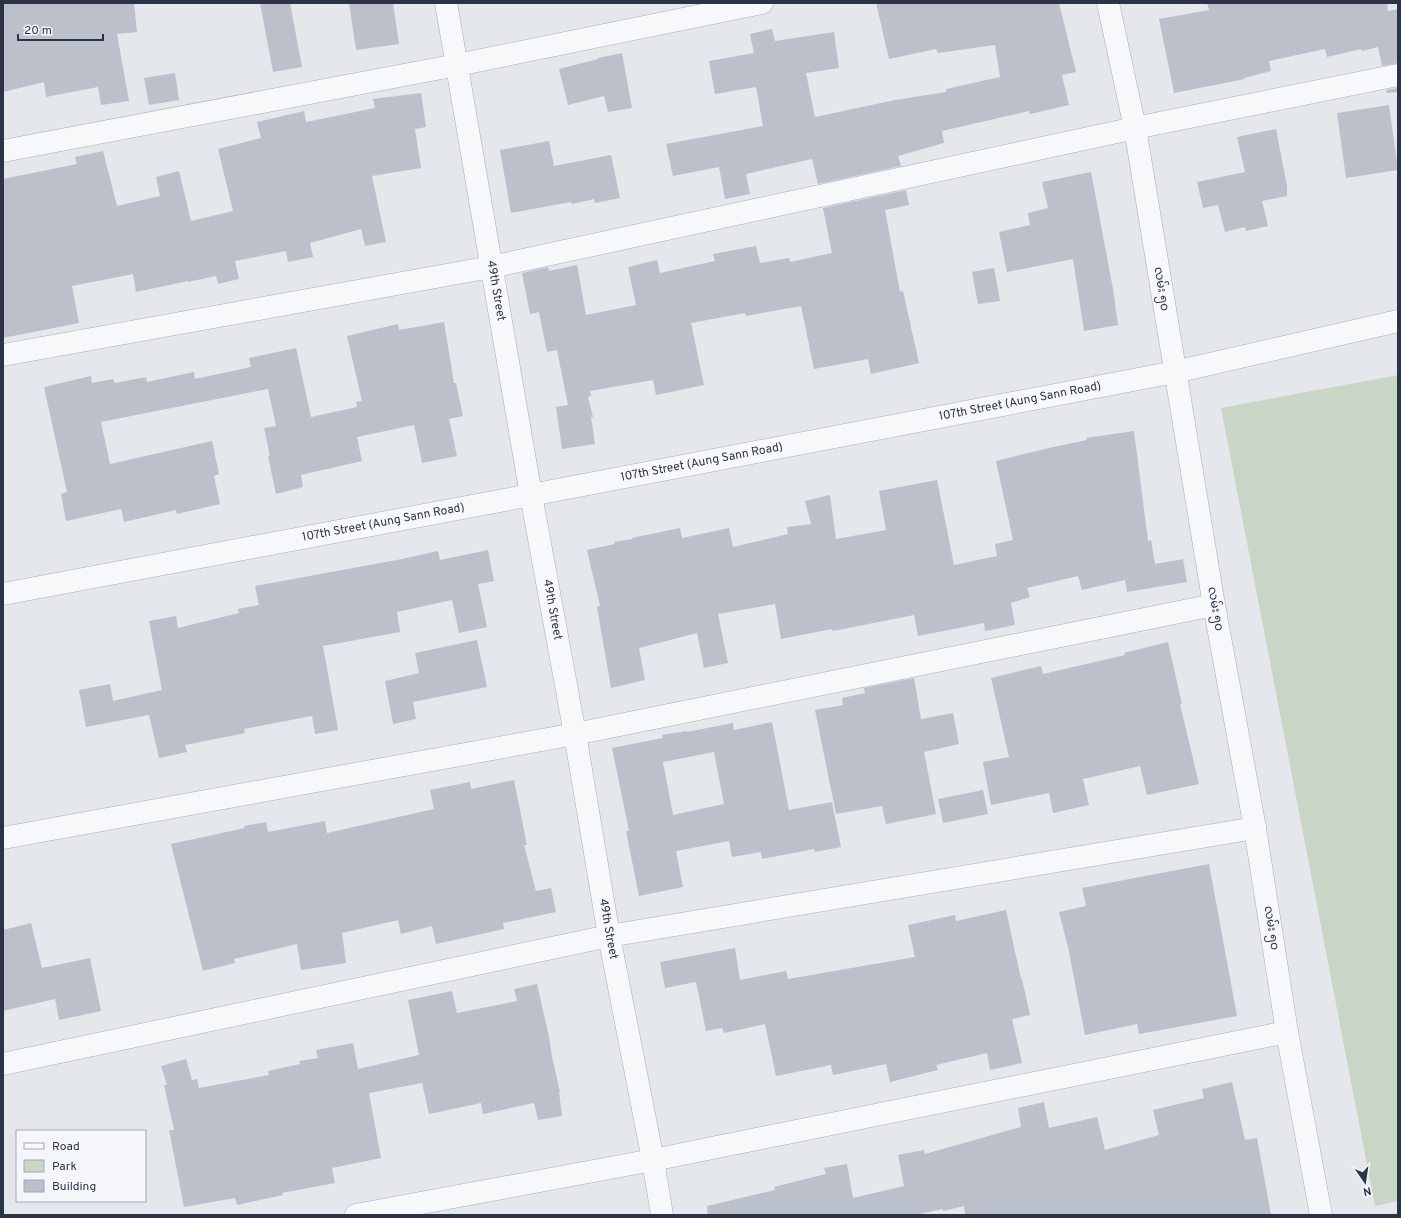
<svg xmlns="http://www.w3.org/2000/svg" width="1401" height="1218" font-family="Overpass,'Noto Sans Myanmar',sans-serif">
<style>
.green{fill:#c9d6c5}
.building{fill:#bbc0ca;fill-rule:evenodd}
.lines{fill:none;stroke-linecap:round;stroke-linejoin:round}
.street-casing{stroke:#a9aeb7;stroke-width:23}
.street{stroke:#f7f8fa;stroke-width:22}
.labels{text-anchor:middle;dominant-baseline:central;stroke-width:3.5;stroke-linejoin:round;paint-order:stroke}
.street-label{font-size:12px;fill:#2b3445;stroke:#f4f6f9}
</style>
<rect width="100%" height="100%" fill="#e4e7ec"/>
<path class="green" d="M1398,375V1201L1375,1206L1221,408Z"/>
<g class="building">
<path d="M3,3H134L137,32L117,34L129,101L101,105L98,87L46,97L44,82L3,92Z"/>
<path d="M260,3H290L302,67L273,72Z"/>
<path d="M349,3H393L399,44L356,50Z"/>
<path d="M876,3H1059L1076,72L1062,75L1069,105L1030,114L1029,111L942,131L944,143L898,156L901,166L818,184L812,159L746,174L750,194L725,199L719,167L673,176L666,144L763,126L756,87L715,94L709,61L754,53L750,34L772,29L775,41L834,32L839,68L806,73L815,117L895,100L946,92V89L1000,77L995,45L938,53L936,49L889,59Z"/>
<path d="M1207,3H1387L1388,11L1398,9V63L1382,66L1378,47L1362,51L1361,49L1327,57L1325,49L1269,61L1271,71L1244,78L1245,79L1174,93L1159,19L1209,10Z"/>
<path d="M622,53L632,108L608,112L604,96L568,105L559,69L598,59V58Z"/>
<path d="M175,73L179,100L149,105L144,78Z"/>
<path d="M1398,88V92L1387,93L1386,90Z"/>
<path d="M421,93L426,127L415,129L421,168L372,176L386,242L365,246L361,229L310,243L313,257L288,262L286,251L235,261L239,279L218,284L216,276L188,282V281L136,292L133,274L72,286L79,323L3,338V179L77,164L75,157L103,151L117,206L160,196L156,177L179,171L191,221L233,211L218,149L261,138L257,122L304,111L306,122L375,108L373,99Z"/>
<path d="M1389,105L1398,170L1346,178L1337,113Z"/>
<path d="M1276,129L1287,186V196L1262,201L1268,226L1246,231L1245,227L1225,232L1218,205L1203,208L1197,182L1245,172L1237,137Z"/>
<path d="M549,141L554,166L611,155L620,198L595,203L594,199L572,204L571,202L511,213L500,150Z"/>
<path d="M1091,172L1113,289L1118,325L1084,331L1073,259L1007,272L999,232L1030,225L1028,213L1048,208L1042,182Z"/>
<path d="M906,190L909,205L885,210L900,292L903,291L919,363L871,374L868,359L814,369L801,306L746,316L745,313L691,323L704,385L656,395L653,380L590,391L591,396L588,397L593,417H591L595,444L562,449L556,407L568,405L557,350L547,352L539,312L530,314L522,273L548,267L549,271L577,265L586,315L636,305L628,267L657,260L660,273L715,261L713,254L756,246L760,263L789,258L790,262L832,253L823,208Z"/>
<path d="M994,268L1000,301L978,304L972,272Z"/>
<path d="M444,322L454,383H456L463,416L449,419L457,456L422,463L414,425L357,437L362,461L301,475L303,487L276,494L268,456H270L264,428L276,426L268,389L101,422L110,464L212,441L219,474L214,476L220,504L177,514L176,510L124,522L121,509L66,521L61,494L67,492L44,387L91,376L92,383L113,379L115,383L146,377L147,382L194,372L195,379L251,367L249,358L296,348L311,417L357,407L356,402L362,401L347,336L398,324L399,330Z"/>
<path d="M1134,431L1148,541L1151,540L1155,564L1183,559L1187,582L1127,592L1125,580L1082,590L1078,576L1027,588L1030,597L1011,603L1015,625L985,631L984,623L918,636L914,615L833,631L832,629L781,639L775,604L718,614L728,663L704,668L697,633L639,648L645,680L611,688L597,607L600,606L587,550L615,544L614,542L632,539V538L680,528L682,538L729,528L733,547L788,534L787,527L811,524L805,501L830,495L836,539L886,530L879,491L937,480L954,565L997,556L995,544L1013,540L996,461L1049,448L1087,440L1086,438Z"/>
<path d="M488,550L494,581L478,584L487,627L459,633L452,600L397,612L400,632L323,646L338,730L315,734L312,716L244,729L245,733L185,745L187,752L159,758L149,715L86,727L79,690L110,684L113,701L162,690L149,621L176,616L178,628L239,613L238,609L259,605L255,586L402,559L438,551L440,560Z"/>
<path d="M477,640L487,687L413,702L416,719L393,724L385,681L419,673L415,653Z"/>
<path d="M1168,642L1182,704H1180L1199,784L1147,795L1140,766L1083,779L1089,805L1053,813L1049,793L991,805L983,762L1009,757L991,678L1041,666L1043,674L1125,655L1124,653Z"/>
<path d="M914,678L921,719L953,713L959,744L924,752L936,814L886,824L882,806L836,814L815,710L843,705L842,698L865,693L864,688Z"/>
<path d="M772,722L789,810L832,802L841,847L815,852L814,849L762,859L761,852L732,857L729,841L676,851L683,887L639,896L626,831H629L612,748L663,738L662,735L687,731V732L733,723L734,730ZM714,752L724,804L673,815L663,762Z"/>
<path d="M514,780L527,845H524L536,891L551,888L556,912L503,923L504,929L436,944L432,926L401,934L398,920L342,933L346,963L301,970L297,944L234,959L235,963L203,971L171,844L245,828L244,826L266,822L268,832L325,821L327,833L434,809L430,790L470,782L471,789Z"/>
<path d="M983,790L988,814L943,823L938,799Z"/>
<path d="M1209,864L1237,1016L1139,1034L1137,1024L1085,1035L1068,947L1059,912L1086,906L1082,888Z"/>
<path d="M1006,910L1021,979H1022L1030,1015L1012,1019L1022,1063L990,1070L987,1053L936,1065L938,1070L890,1082L886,1064L833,1075L831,1065L776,1076L765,1024L724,1033L722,1028L706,1031L696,982L665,988L660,962L735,948L740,980L786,971L788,979L915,957L908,925L955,915L956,921Z"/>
<path d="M31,923L42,968L90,958L101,1011L59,1020L55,999L3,1011V930Z"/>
<path d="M537,984L549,1037L552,1057L560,1092H559L562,1116L538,1120L534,1103L483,1114L481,1103L429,1114L422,1083L369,1093L381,1158L332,1168L335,1183L282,1193L283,1195L237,1205L235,1198L184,1207L169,1130H174L164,1085H167L161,1066L186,1059L192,1080L197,1079L199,1088L269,1075L268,1071L300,1064L299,1061L318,1058L316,1050L353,1043L358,1069L419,1055L408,1000L452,991L457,1013L517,1001L514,989Z"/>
<path d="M1232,1082L1245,1140L1257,1138L1271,1215H965L964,1206L943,1211V1209L915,1215H708L707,1206L775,1190L774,1187L826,1174L824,1168L847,1164L853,1198L904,1186L898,1155L924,1150L925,1154L1021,1127L1018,1108L1044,1102L1049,1128L1097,1117L1105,1150L1159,1135L1153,1110L1204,1098L1202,1089Z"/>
</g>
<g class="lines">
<g class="street-casing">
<g id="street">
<path id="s1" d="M446,3L531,495L575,734L609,936L653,1160L662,1215"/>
<path d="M1108,3L1135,128L1214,605L1255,828L1287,1032L1321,1215"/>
<path d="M3,151L457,65L762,3"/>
<path d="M3,355L491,267L1135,128L1398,75"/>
<path id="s2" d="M3,594L531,495L1175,372L1398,321"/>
<path d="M3,838L575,734L1214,605"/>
<path d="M3,1064L609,936L1255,828"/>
<path d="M356,1215L653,1160L1287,1032"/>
</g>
</g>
<use href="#street" class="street"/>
</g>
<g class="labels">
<g class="street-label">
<text transform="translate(1161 289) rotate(81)">လမ်း ၅၀</text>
<text stroke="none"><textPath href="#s1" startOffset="292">49th Street</textPath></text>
<text stroke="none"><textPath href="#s2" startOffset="1035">107th Street (Aung Sann Road)</textPath></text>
<text stroke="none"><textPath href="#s2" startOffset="711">107th Street (Aung Sann Road)</textPath></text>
<text stroke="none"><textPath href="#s2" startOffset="387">107th Street (Aung Sann Road)</textPath></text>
<text stroke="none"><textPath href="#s1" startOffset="616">49th Street</textPath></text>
<text transform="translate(1215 609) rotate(80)">လမ်း ၅၀</text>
<text stroke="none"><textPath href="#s1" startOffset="940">49th Street</textPath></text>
<text transform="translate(1271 928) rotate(81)">လမ်း ၅၀</text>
</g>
</g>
<rect width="1401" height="1218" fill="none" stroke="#2b3445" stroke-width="8"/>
<rect x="16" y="1130" width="130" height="72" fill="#f4f6f9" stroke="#a4a8b1"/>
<rect x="24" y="1143" width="20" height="6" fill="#f7f8fa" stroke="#a4a8b1"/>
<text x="52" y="1150" font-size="12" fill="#2b3445">Road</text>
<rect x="24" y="1160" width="20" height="12" fill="#c9d6c5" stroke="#a4a8b1"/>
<text x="52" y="1170" font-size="12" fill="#2b3445">Park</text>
<rect x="24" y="1180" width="20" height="12" fill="#bbc0ca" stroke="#a4a8b1"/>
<text x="52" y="1190" font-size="12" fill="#2b3445">Building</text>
<g transform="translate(1365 1182) rotate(167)" stroke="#f4f6f9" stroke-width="3" paint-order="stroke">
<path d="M0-3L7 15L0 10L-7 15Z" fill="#2b3445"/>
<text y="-6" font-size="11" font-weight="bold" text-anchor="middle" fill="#2b3445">N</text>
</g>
<path d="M18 34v6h85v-6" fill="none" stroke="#2b3445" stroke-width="2"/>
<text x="24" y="34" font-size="12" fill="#2b3445" stroke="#f4f6f9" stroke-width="3" paint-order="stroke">20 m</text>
</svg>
